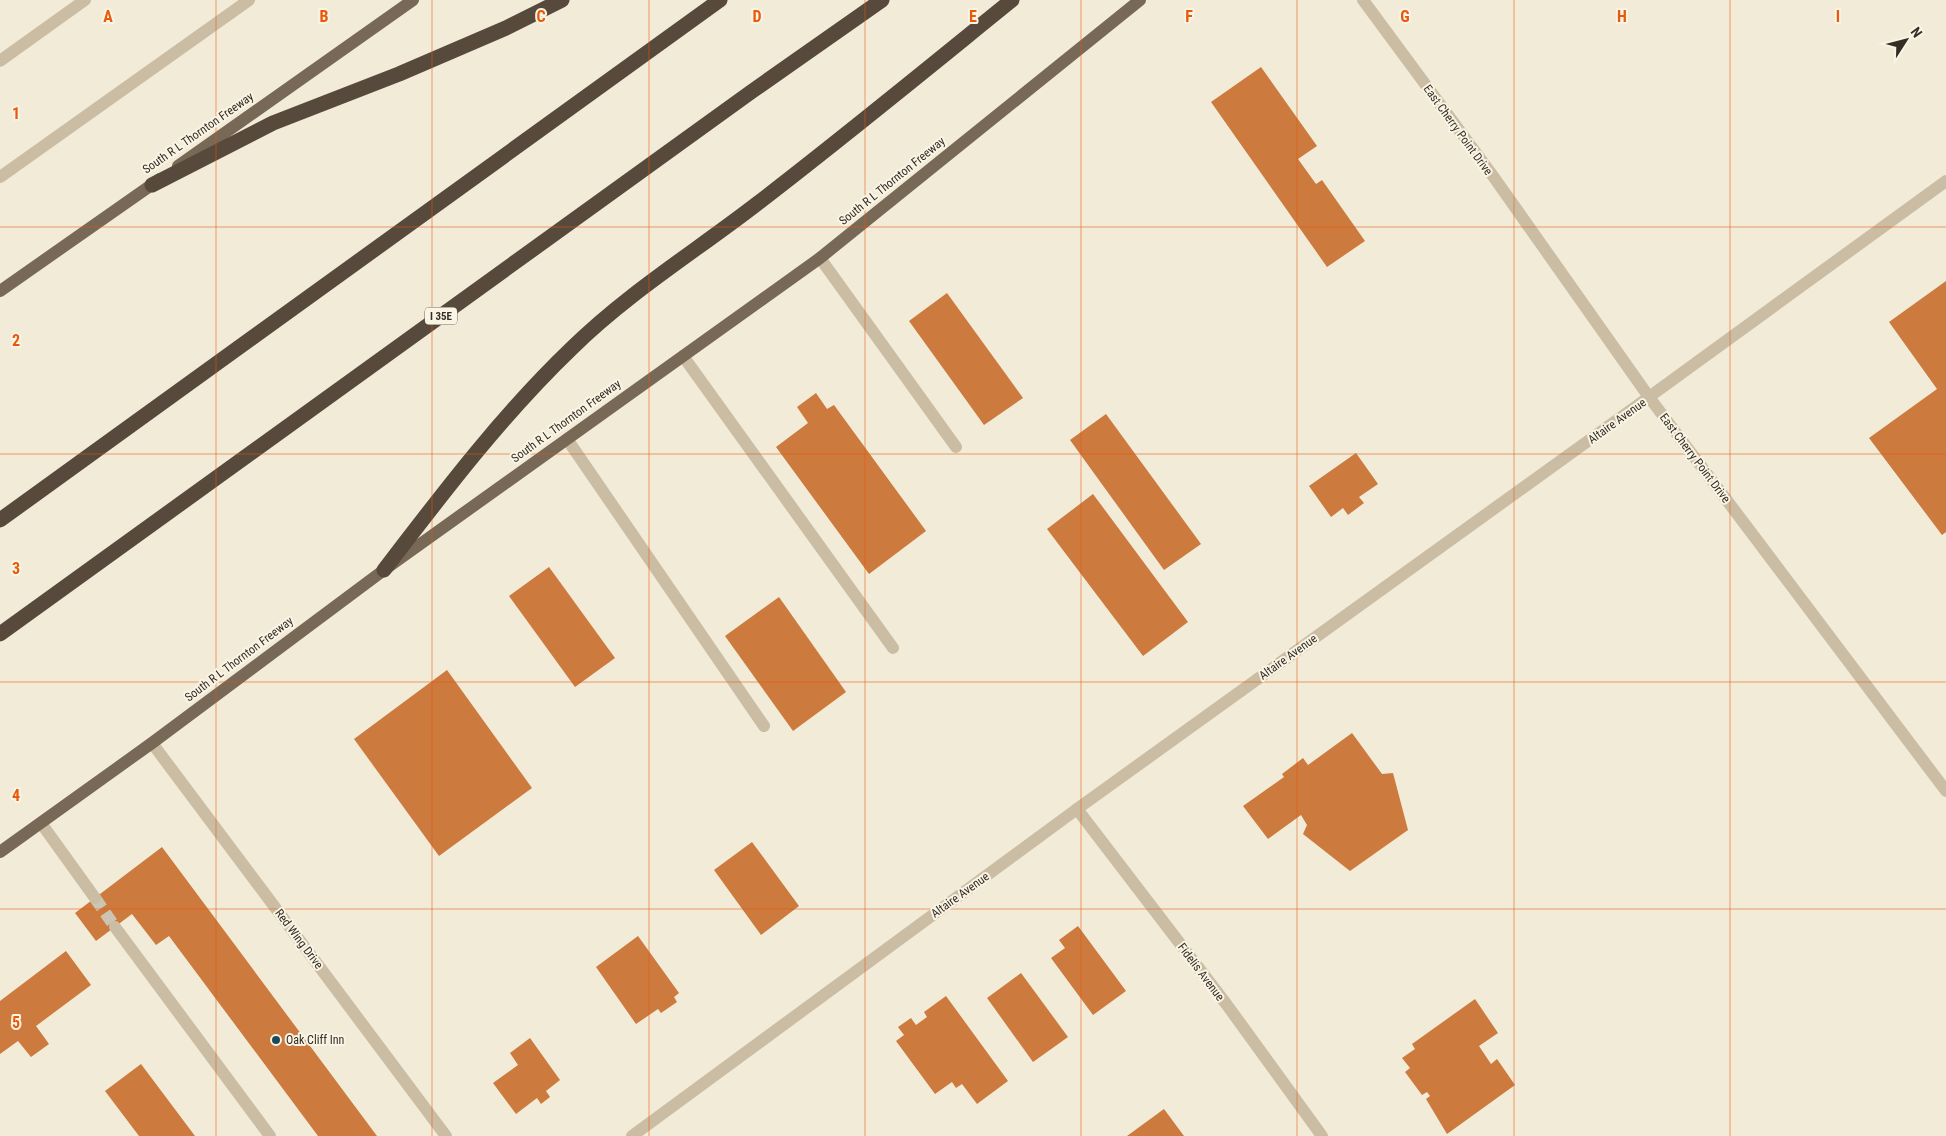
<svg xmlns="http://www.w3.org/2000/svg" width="1946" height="1136" font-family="'Roboto Condensed',sans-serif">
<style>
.building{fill:#cc7a3d}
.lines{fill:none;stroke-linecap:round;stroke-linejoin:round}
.minor-tunnel{stroke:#ccc5b4;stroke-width:12;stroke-dasharray:12 6;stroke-linecap:butt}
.minor{stroke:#cbbda4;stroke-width:12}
.major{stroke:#786856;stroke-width:12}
.highway{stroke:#574a3c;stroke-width:15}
.grid{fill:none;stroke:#e8590c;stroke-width:1;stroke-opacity:0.55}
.poi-dot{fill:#1a4959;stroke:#faf4e5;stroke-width:2}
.labels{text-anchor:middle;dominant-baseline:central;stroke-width:4;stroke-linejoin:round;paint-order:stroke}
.shield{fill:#faf4e5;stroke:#71695f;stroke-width:1}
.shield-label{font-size:11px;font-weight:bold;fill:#362e26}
.street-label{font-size:12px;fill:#362e26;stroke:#faf4e5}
.poi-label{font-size:12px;fill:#362e26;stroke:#faf4e5;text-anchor:start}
.grid-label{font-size:16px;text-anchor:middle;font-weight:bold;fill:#e8590c;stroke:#faf4e5;stroke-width:4;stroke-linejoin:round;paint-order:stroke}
</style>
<rect width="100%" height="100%" fill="#f2ebd8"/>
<g class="building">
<path d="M1261,67L1317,146L1298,159L1316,184L1322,180L1365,241L1327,267L1211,102Z"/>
<path d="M1946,281V532L1942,535L1869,438L1937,389L1889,322Z"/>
<path d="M947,293L1023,398L984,425L909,321Z"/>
<path d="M816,393L827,409L834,405L926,531L869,574L776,447L808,423L797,407Z"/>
<path d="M1106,414L1201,544L1164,570L1070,440Z"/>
<path d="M1356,453L1378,484L1359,497L1364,503L1348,515L1343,508L1331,517L1309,486Z"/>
<path d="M1093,494L1188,622L1143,656L1047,529Z"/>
<path d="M549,567L615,658L575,687L509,596Z"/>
<path d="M779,597L846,692L793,731L725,636Z"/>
<path d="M447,670L532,788L439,856L354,739Z"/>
<path d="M1352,733L1382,774L1393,773L1408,830L1350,871L1303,834L1307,825L1301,815L1268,839L1243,806L1284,777L1282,774L1303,758L1308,765Z"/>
<path d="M752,842L799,906L761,935L714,870Z"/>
<path d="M162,847L377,1136H318L169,936L156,945L132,914L96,941L75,913Z"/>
<path d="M1078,926L1126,991L1093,1015L1051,958L1065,948L1059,940Z"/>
<path d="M638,936L679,993L674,997L677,1002L661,1013L658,1009L636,1024L596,967Z"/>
<path d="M66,951L91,985L36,1026L49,1044L31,1057L18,1041L0,1054V1001Z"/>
<path d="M1021,973L1068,1037L1033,1062L987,998Z"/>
<path d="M946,996L1008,1081L977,1104L962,1084L956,1088L952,1082L935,1094L896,1041L904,1035L898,1027L911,1018L916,1025L927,1017L924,1012Z"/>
<path d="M1475,999L1498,1033L1479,1046L1491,1064L1497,1059L1515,1085L1447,1134L1426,1099L1430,1096L1427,1092L1422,1095L1405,1072L1410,1068L1402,1058L1415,1049L1412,1044Z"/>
<path d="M530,1038L560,1080L546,1091L550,1097L541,1104L537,1098L516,1114L493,1083L518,1065L510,1053Z"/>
<path d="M141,1064L195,1136H139L105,1091Z"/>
<path d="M1164,1109L1184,1136H1127Z"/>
</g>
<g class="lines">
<path class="minor-tunnel" d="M95,898L115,927"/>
<g class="minor">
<path d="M1363,0L1493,176L1649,397L1946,791"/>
<path d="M0,61L85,0"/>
<path d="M0,177L249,0"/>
<path d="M820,258L956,447"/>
<path d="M683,356L893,648"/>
<path d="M567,439L764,726"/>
<path d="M152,743L446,1136"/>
<path d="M1077,809L1227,1005L1322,1136"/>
<path d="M41,823L95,898"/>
<path d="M115,927L270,1136"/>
<path d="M632,1136L1077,809L1649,397L1946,181"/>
</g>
<g class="major">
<path d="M178,166L413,0"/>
<path d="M0,291L160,179"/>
<path d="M0,852L152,743L384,570L820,258L1140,0"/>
</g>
<g class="highway">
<path d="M152,185L273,123L399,74L506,28L562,0"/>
<path d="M0,520L720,0"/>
<path d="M384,570C443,493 502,415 572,348C628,293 696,251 758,203C844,137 928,68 1012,0"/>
<path d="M0,634L751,92L882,0"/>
</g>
</g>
<path class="grid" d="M216,0V1136M432,0V1136M649,0V1136M865,0V1136M1081,0V1136M1297,0V1136M1514,0V1136M1730,0V1136M0,227H1946M0,454H1946M0,682H1946M0,909H1946"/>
<circle class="poi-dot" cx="276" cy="1040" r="5"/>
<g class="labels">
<rect class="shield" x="425" y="307.5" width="32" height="17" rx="4"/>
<g class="shield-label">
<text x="441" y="316">I 35E</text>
</g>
<g class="street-label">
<text transform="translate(1458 130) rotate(54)">East Cherry Point Drive</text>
<text transform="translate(198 133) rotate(-35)">South R L Thornton Freeway</text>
<text transform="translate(892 181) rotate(-39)">South R L Thornton Freeway</text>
<text transform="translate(566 421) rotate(-36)">South R L Thornton Freeway</text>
<text transform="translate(1617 421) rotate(-36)">Altaire Avenue</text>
<text transform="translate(1695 458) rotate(53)">East Cherry Point Drive</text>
<text transform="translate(1288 657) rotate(-36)">Altaire Avenue</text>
<text transform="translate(239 659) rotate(-37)">South R L Thornton Freeway</text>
<text transform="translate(960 895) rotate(-36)">Altaire Avenue</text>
<text transform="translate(299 939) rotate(53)">Red Wing Drive</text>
<text transform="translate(1201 972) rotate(53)">Fidelis Avenue</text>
</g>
<g class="poi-label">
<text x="286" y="1040">Oak Cliff Inn</text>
</g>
</g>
<g class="grid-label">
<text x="108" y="22">A</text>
<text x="324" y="22">B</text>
<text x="541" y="22">C</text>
<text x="757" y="22">D</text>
<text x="973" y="22">E</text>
<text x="1189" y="22">F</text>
<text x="1405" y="22">G</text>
<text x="1622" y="22">H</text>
<text x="1838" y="22">I</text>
<text x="16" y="119">1</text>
<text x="16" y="346">2</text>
<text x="16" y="574">3</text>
<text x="16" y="801">4</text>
<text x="16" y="1028">5</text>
</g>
<g transform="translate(1906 40) rotate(54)" stroke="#faf4e5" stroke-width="4" paint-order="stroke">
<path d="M0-4L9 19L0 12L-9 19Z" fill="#362e26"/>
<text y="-8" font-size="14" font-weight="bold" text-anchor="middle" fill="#362e26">N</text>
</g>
</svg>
